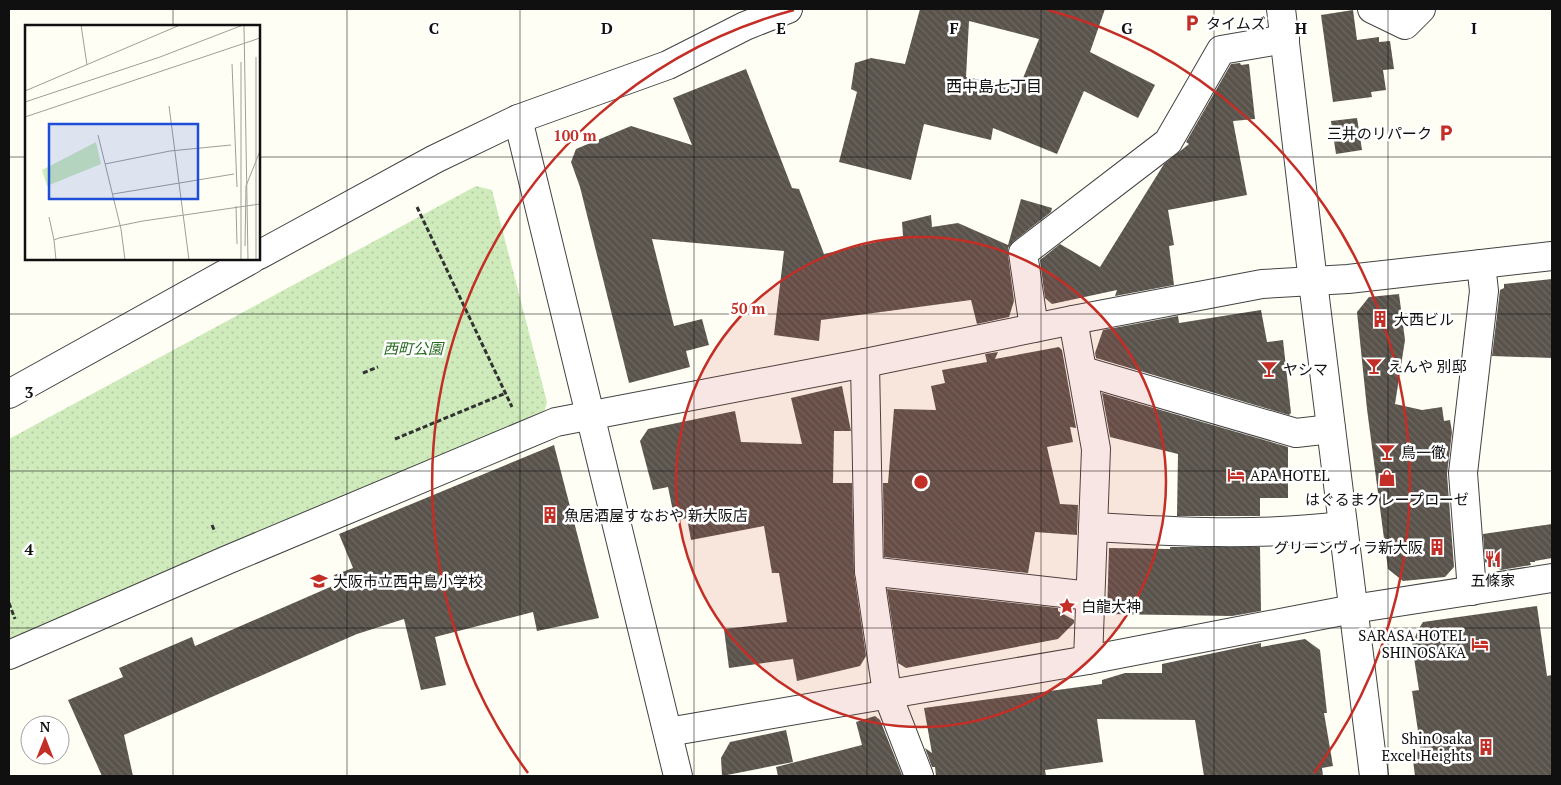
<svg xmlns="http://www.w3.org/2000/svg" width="1561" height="785" font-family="'PT Serif','Noto Sans JP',serif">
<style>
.grass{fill:url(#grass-dots)}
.building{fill:url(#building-back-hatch);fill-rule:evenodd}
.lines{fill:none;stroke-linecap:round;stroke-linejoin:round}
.minor-casing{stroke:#434343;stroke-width:30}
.path{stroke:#323232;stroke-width:3;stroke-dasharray:5 2.5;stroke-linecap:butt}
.minor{stroke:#fff;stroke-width:28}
.grid{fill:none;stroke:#101010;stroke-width:1;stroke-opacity:0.55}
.ring{fill:none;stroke:#c32f26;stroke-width:2.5}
.labels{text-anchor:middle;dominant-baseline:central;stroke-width:5;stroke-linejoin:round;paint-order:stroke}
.poi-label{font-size:15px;fill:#101010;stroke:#fff;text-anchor:start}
.park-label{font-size:15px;font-style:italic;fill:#266a1f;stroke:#fff}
.neighbourhood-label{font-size:16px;fill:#101010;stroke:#fff}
.inset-road{fill:none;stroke:#9f9f99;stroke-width:1}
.view{fill:#1d4ed8;fill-opacity:0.15;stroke:#1d4ed8;stroke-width:2.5}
.inset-edge{fill:none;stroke:#101010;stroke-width:2.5}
.grid-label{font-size:16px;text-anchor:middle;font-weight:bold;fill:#101010;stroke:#fff;stroke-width:5;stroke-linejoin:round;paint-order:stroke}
.centre{fill:#c32f26;stroke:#fff;stroke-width:2.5}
.ring-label{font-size:15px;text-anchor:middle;font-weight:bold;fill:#c32f26;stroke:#fff;stroke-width:5;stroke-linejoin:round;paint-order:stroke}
</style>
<defs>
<pattern id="grass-dots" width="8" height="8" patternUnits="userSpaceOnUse" patternTransform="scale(1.25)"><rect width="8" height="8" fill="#cfebbc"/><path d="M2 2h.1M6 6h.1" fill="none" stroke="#b1c8a1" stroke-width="1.8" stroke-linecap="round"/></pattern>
<pattern id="building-back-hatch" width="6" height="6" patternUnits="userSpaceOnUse" patternTransform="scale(1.25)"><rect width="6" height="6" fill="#59534c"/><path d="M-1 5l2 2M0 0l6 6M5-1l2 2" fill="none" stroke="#6c6761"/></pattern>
</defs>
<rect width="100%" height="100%" fill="#fffef4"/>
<path class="grass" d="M476,186L492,190L547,402L543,416L9,643V439Z"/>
<g class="building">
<path d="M920,9H1105L1090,52L1155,85L1138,118L1084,91L1057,154L993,128L991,140L924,124L911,180L839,162L857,92L851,89L855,63L871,58L905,64ZM969,21L1039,39L1019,88L966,77Z"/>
<path d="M1353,10L1357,40L1379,37V42L1390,41L1394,69L1383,70L1386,90L1371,92L1372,97L1333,102L1321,15Z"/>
<path d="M1240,63L1241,65L1249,64L1255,119L1233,121L1247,195L1168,210L1174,245L1169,246L1174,285L1115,296L1117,290L1052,304L1045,298L1040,260L1060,244L1100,267L1164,164L1189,144L1186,142L1231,64Z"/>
<path d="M746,69L792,188L799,189L824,254L903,236L902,222L931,215L932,227L958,223L1008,245L1021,199L1052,208L1051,212L1014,241L1008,248V255L1014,301L1009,317L977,324L971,300L821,320L819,341L774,335L784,251L652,239L674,326L702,319L709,345L686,351L690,367L629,383L580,187L571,162L576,149L631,126L692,145L673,98Z"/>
<path d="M1357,118L1362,150L1336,154L1331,121Z"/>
<path d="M1552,279V358L1492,356L1500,290L1504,288V284Z"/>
<path d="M1399,294L1405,340L1395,404L1422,410L1442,407L1444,421L1450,420L1452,432L1447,474L1454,567L1445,577L1403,581L1388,569L1367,409L1357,312L1369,297Z"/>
<path d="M1261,310L1267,342L1283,340L1291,413L1289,415L1096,358L1095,353L1103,330L1178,316L1179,323Z"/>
<path d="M1059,347L1062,350L1076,428L1070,427L1073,442L1047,447L1060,504L1078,505L1077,535L1035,532L1028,573L884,557L883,483H888L894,409L936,410L931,386L945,383L942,370L987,362L985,354L998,352L995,359Z"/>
<path d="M842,386L851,431H834L833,483H852L854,573L866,656L860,666L797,681L793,659L729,668L724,629L787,622L779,573H772L764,526L691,540L687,518L675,521L668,487L653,490L640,441L648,429L735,411L741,442L802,444L791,398Z"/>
<path d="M1102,393L1288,447V498H1260V516H1177L1178,454L1110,437Z"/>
<path d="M554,445L599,618L537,631L533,612L435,637L446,685L421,690L404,619L357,634L124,735L133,776H102L68,700L123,677L119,668L192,637L195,646L337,584L334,575L353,568L339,534Z"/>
<path d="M1552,524V558L1535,561V562H1530L1531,565L1501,570L1485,562L1483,534Z"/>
<path d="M1170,547H1260L1261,611L1232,616L1107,614L1109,548L1170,549Z"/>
<path d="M887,589L1058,608V611L1074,620V623L1058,639L906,668L898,663Z"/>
<path d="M1537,606L1547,676L1552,675V776H1415L1412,752L1421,751L1412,691L1419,690L1412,645L1418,630L1423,622Z"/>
<path d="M1305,639L1320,650L1327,713H1324L1333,766L1322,768L1323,776H1204L1195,720L1097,719L1103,762L1045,770L1046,776H936L935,767H932L925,748L932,753L924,708L1102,684V680L1125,673H1162V664L1261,643V647Z"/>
<path d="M875,716L880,720L902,775L895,776H778L776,767L862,745L856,722Z"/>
<path d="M786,730L793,762L722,776L721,758L730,742Z"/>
</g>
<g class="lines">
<g class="minor-casing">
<g id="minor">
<path d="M1281,9L1313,282L1374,776"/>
<path d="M1372,9L1405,25L1421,9"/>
<path d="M518,119L678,776"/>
<path d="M259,255L435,159L518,119L668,65L745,26L788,9"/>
<path d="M1073,320L1096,449L1088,660"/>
<path d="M1034,328L1023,253L1168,142L1221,50L1285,39"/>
<path d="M865,363L869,571L887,693L919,776"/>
<path d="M1083,371L1296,433L1331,429"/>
<path d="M9,394L252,259"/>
<path d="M1093,527C1176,532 1260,536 1343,526"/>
<path d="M869,571L1090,596"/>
<path d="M1472,591L1463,473L1484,291L1481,264"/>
<path d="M9,655L227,560L556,422L865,363L1073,320L1262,284L1348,279L1552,256"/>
<path d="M668,732L1088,660L1353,609L1552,578"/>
</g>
</g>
<g class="path">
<path d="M417,207L512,407"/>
<path d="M363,373L378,367"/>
<path d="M395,439L506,393"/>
<path d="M212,525L215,532"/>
<path d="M9,603L15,619"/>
</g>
<use href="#minor" class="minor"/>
</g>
<path class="grid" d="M173,9V26M347,9V776M520,9V776M694,9V776M867,9V776M1041,9V776M1214,9V776M1388,9V776M9,157H26M259,157H1552M173,259V776M9,314H1552M9,471H1552M9,628H1552"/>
<circle cx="921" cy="482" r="245" fill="#c32f26" fill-opacity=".12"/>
<g class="ring">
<circle cx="921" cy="482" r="245"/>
<path d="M528 773A489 489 0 0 1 794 10M1048 10A489 489 0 0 1 1314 773"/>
</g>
<defs>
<g id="parking-bare" transform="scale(1.35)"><path d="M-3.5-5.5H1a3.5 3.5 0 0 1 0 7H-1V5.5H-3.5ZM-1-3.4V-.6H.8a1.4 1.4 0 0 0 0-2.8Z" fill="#c32f26" stroke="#fff" stroke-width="2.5" paint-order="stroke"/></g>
<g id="building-bare" transform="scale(1.35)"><path d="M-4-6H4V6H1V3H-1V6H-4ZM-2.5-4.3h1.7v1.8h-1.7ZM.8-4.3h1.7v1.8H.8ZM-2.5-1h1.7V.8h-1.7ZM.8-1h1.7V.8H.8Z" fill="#c32f26" stroke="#fff" stroke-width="2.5" paint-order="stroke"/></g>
<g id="bar-bare" transform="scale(1.35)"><path d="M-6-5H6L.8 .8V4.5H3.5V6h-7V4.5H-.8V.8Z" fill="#c32f26" stroke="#fff" stroke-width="2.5" paint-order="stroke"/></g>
<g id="hotel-bare" transform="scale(1.35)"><path d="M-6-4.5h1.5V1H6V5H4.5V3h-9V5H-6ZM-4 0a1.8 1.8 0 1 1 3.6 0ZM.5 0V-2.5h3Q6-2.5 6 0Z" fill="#c32f26" stroke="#fff" stroke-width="2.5" paint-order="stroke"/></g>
<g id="shop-bare" transform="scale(1.35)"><path d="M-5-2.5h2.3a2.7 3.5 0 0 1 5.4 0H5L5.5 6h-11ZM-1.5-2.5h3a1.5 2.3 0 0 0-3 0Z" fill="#c32f26" stroke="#fff" stroke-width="2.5" paint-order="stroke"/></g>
<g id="restaurant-bare" transform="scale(1.35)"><path d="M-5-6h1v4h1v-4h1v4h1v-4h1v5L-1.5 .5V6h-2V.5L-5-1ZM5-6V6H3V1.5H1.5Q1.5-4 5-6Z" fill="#c32f26" stroke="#fff" stroke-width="2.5" paint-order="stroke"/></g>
<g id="school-bare" transform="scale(1.35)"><path d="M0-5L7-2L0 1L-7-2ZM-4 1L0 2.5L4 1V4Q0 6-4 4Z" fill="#c32f26" stroke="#fff" stroke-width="2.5" paint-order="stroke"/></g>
<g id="sight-bare" transform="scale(1.35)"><path d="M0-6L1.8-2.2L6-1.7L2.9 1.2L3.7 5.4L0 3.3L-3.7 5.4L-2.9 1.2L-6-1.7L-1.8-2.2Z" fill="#c32f26" stroke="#fff" stroke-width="2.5" paint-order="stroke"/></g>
</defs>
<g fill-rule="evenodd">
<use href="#parking-bare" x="1192" y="23"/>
<use href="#parking-bare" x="1446" y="133"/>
<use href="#building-bare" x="1380" y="319"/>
<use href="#bar-bare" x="1374" y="366"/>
<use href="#bar-bare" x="1269" y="369"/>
<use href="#bar-bare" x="1387" y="452"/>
<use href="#hotel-bare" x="1236" y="475"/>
<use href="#shop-bare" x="1387" y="478"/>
<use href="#building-bare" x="550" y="515"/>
<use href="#building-bare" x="1437" y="547"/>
<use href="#restaurant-bare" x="1493" y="559"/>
<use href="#school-bare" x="319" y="581"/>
<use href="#sight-bare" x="1067" y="606"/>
<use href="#hotel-bare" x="1480" y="644"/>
<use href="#building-bare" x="1486" y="747"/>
</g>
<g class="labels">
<g class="poi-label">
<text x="1206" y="23">タイムズ</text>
<text x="1432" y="133" text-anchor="end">三井のリパーク</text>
<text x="1394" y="319">大西ビル</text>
<text x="1388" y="366">えんや 別邸</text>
<text x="1283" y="369">ヤシマ</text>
<text x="1401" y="452">鳥一徹</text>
<text x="1250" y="475">APA HOTEL</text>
<text x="1387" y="499" text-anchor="middle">はぐるまクレープローゼ</text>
<text x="564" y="515">魚居酒屋すなおや 新大阪店</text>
<text x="1423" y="547" text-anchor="end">グリーンヴィラ新大阪</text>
<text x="1493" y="580" text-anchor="middle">五條家</text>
<text x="333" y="581">大阪市立西中島小学校</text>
<text x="1081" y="606">白龍大神</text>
<text x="1466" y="635" text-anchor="end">SARASA HOTEL<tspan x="1466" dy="17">SHINOSAKA</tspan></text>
<text x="1472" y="738" text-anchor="end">ShinOsaka<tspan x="1472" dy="17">Excel Heights</tspan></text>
</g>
<g class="park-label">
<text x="413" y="348">西町公園</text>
</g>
<g class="neighbourhood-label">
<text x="994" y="86">西中島七丁目</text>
</g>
</g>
<g transform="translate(25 25)">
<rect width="235" height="235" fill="#fffef4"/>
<path d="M71,117L76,139L22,161L17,145Z" fill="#cfebbc"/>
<path class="inset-road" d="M56,0L62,40M219,0L223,235M231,32V235M216,37V235M207,39L212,162M0,66L155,0M0,77L135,32L218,0M144,81L164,235M0,92L235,13M73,110L96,204L100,235M80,139L145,126L206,120M88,169L209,149M211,181L212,219M24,192L29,215M220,221L221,161L235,126M31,235L29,215L34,213L118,196L235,179"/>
<path class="view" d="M24,99H173V174H24Z"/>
<rect width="235" height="235" class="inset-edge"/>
</g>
<g class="grid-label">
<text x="434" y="34">C</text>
<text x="607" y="34">D</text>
<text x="781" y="34">E</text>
<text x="954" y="34">F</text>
<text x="1127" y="34">G</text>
<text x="1301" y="34">H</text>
<text x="1474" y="34">I</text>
<text x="29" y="398">3</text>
<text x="29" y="555">4</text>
</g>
<circle cx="921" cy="482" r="8" class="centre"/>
<g class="ring-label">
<text x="575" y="141">100 m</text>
<text x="748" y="314">50 m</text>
</g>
<rect width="1561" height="785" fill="none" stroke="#101010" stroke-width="20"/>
<g transform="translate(45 740)"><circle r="24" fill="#ffffff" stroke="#9f9f9f"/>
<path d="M0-4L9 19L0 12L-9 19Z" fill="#c32f26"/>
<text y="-8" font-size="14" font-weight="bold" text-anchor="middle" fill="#101010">N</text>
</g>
</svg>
